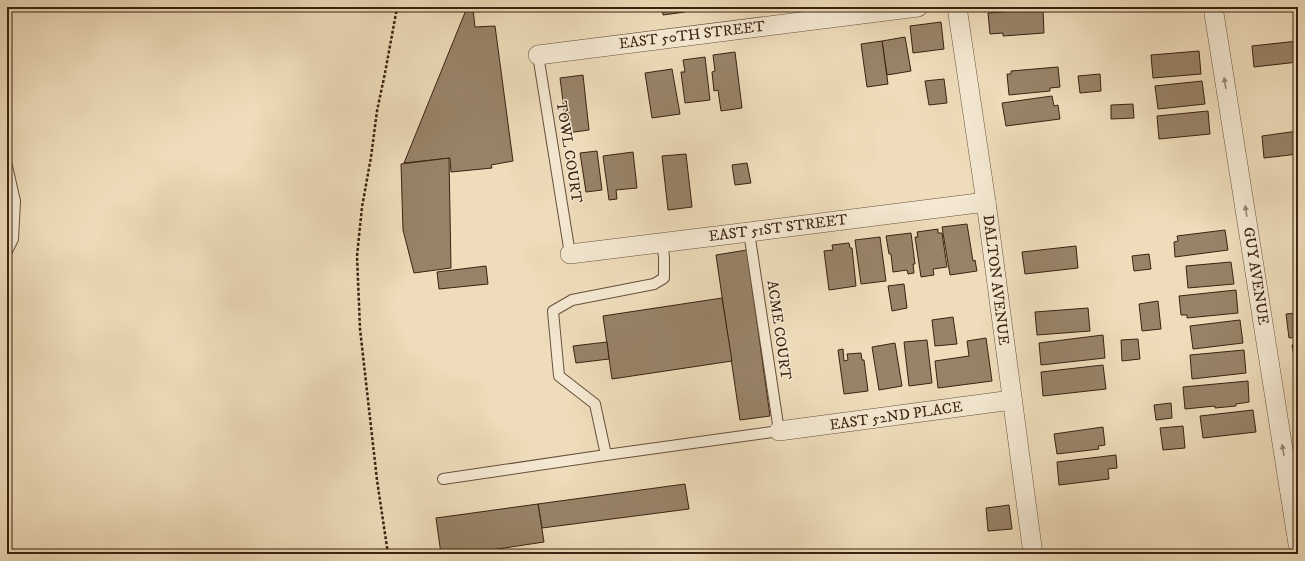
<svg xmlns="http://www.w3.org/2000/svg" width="1305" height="561" font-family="'IM FELL DW Pica',serif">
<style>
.building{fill:#988368;stroke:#3b2210}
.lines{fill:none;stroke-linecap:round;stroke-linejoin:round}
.lane-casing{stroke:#68503a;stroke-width:12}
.street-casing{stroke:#68503a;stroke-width:20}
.path{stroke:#3b2210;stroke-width:2.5;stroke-dasharray:3 2;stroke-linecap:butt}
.lane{stroke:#f4e8d2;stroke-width:10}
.street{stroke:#f4e8d2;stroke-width:19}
.oneway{fill:#988571}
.labels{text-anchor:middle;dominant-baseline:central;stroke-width:3;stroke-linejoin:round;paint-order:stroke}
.street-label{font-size:15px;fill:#3b2210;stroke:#f4e8d2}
</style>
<rect width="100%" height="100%" fill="#eedcba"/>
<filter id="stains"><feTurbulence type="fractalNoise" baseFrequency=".005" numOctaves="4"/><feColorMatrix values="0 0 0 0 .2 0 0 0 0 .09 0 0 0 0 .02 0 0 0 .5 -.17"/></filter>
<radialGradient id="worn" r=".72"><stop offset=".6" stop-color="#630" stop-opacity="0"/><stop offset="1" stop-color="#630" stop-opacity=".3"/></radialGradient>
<g class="building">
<path d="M662,7H685V12L663,15Z"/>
<path d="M473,9L475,27L495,26L513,161L491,165L492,168L451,172L450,158L404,163L466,10Z"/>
<path d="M1043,9L1044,33L1003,36V33L990,34L988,13Z"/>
<path d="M941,22L944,49L913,53L910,26Z"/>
<path d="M905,37L911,71L887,75L882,41Z"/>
<path d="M882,41L888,84L867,87L861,44Z"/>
<path d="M1298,41V62L1254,67L1252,46Z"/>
<path d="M1199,51L1201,74L1153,78L1151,55Z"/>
<path d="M735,52L742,108L721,111L718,90L714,91L712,72L715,71L713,55Z"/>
<path d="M705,57L710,100L685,103L681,72H685L683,60Z"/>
<path d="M1058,67L1060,87L1050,88V91L1009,95L1007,74H1011V71Z"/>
<path d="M672,69L680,114L652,118L645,73Z"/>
<path d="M1100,74L1101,91L1080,93L1078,76Z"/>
<path d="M583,75L589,130L567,133L560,78Z"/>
<path d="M944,79L947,103L929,105L925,81Z"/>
<path d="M1202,81L1205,104L1158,109L1155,86Z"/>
<path d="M1052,96L1054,106L1058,105L1060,119L1006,126L1002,103Z"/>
<path d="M1133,104L1134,118L1111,119V105Z"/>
<path d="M1208,111L1210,134L1159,139L1157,116Z"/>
<path d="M1298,131V154L1264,158L1262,136Z"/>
<path d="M597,151L602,190L586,192L580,153Z"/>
<path d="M633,152L637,188L616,190L617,199L609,200L603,156Z"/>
<path d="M686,154L692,207L668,210L662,156Z"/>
<path d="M449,158L451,268L414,273L403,230L401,164Z"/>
<path d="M747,163L751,183L735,185L732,165Z"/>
<path d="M967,224L973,261L975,260L977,271L950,275L942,227Z"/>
<path d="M938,229V233H942L947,267L933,269L934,275L921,277L915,237H918L917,232Z"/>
<path d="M1225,230L1228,250L1175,257L1174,242L1178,241L1177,236Z"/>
<path d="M911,233L915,264H913L914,273L908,274L907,270L893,272L891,254H889L886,236Z"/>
<path d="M880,237L886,281L861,284L855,240Z"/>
<path d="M849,243L850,248H852L856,286L829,290L824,251L833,250L832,245Z"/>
<path d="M1076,246L1078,268L1025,274L1022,252Z"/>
<path d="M747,250L770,416L740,420L716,255Z"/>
<path d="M1149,254L1151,269L1134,271L1132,256Z"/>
<path d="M1231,262L1234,284L1188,288L1186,266Z"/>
<path d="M486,266L488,284L439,289L437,272Z"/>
<path d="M904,284L907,308L892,311L888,286Z"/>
<path d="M1236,290L1238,313L1187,318V315H1181L1179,296Z"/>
<path d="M722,298L732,361L612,379L603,316Z"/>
<path d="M1158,301L1161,329L1142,331L1139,304Z"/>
<path d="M1088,308L1090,331L1037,335L1035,312Z"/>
<path d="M1298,313V337L1289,338L1286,314Z"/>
<path d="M953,317L957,344L935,346L932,320Z"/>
<path d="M1240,320L1243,343L1193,349L1190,326Z"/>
<path d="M1103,335L1105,358L1041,365L1039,343Z"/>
<path d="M986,338L992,381L938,388L935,361L969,356L967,341Z"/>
<path d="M1138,339L1140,359L1122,361L1121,340Z"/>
<path d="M927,340L932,383L909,386L904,342Z"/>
<path d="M607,342L609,359L576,363L573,346Z"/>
<path d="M895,343L902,386L879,390L872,347Z"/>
<path d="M1298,344V367H1296L1292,345Z"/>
<path d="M843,349L844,361L848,360L847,354L861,353L862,360H864L868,391L844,394L838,350Z"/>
<path d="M1244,350L1246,373L1192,379L1190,355Z"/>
<path d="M1103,365L1106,389L1043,396L1041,372Z"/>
<path d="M1248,381L1249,402L1236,404V406L1215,408V406L1185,409L1183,387Z"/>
<path d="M1171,403L1172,418L1156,420L1154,405Z"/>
<path d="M1253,410L1256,432L1203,438L1200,416Z"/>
<path d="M1183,426L1185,448L1163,450L1160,428Z"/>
<path d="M1103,427L1105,445L1098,446L1099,449L1057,454L1054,434Z"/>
<path d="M1116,455L1117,468L1108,469L1109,479L1059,485L1057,462Z"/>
<path d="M685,484L689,509L542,528L538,504Z"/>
<path d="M538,504L544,542L464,554H441L436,518Z"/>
<path d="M1009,505L1012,529L988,531L986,508Z"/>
</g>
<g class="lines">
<g class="lane-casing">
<g id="lane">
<path d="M538,55L570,254"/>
<path d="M7,166L15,201L13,239L7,251"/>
<path d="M662,243L664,257V278L654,284L572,300L553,311L559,376L595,404L606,455L779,431L749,232"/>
<path d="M443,479L606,455"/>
</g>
</g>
<g class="street-casing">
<g id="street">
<path d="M957,7L986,202L1033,554"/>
<path d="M1213,7L1298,544"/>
<path d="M538,55L918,7"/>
<path d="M570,254L749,232L986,202"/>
<path d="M779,431L1012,400"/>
</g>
</g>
<path class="path" d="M388,554L377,480L360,329L357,256L362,207L371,157L377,111L385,73L396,13L399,7"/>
<use href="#lane" class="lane"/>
<use href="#street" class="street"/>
</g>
<defs><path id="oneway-solid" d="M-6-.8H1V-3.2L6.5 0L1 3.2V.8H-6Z"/></defs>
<g class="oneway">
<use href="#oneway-solid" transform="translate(1225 83) rotate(-99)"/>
<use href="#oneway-solid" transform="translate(1246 211) rotate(-99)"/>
<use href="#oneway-solid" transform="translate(1283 450) rotate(-99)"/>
</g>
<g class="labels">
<g class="street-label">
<text transform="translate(692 35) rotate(-7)">EAST 50TH STREET</text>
<text transform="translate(569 152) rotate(81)">TOWL COURT</text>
<text transform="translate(778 228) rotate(-7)">EAST 51ST STREET</text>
<text transform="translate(1256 276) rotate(81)">GUY AVENUE</text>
<text transform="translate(996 280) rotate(83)">DALTON AVENUE</text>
<text transform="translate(779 330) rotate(82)">ACME COURT</text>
<text transform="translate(896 416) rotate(-8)">EAST 52ND PLACE</text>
</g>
</g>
<rect width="1305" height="561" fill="none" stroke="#eedcba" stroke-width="24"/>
<rect x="8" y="8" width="1289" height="545" fill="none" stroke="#3b2210" stroke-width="2"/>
<rect x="12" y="12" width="1281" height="537" fill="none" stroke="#3b2210"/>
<rect width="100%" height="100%" filter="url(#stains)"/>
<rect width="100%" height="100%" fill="url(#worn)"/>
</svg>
